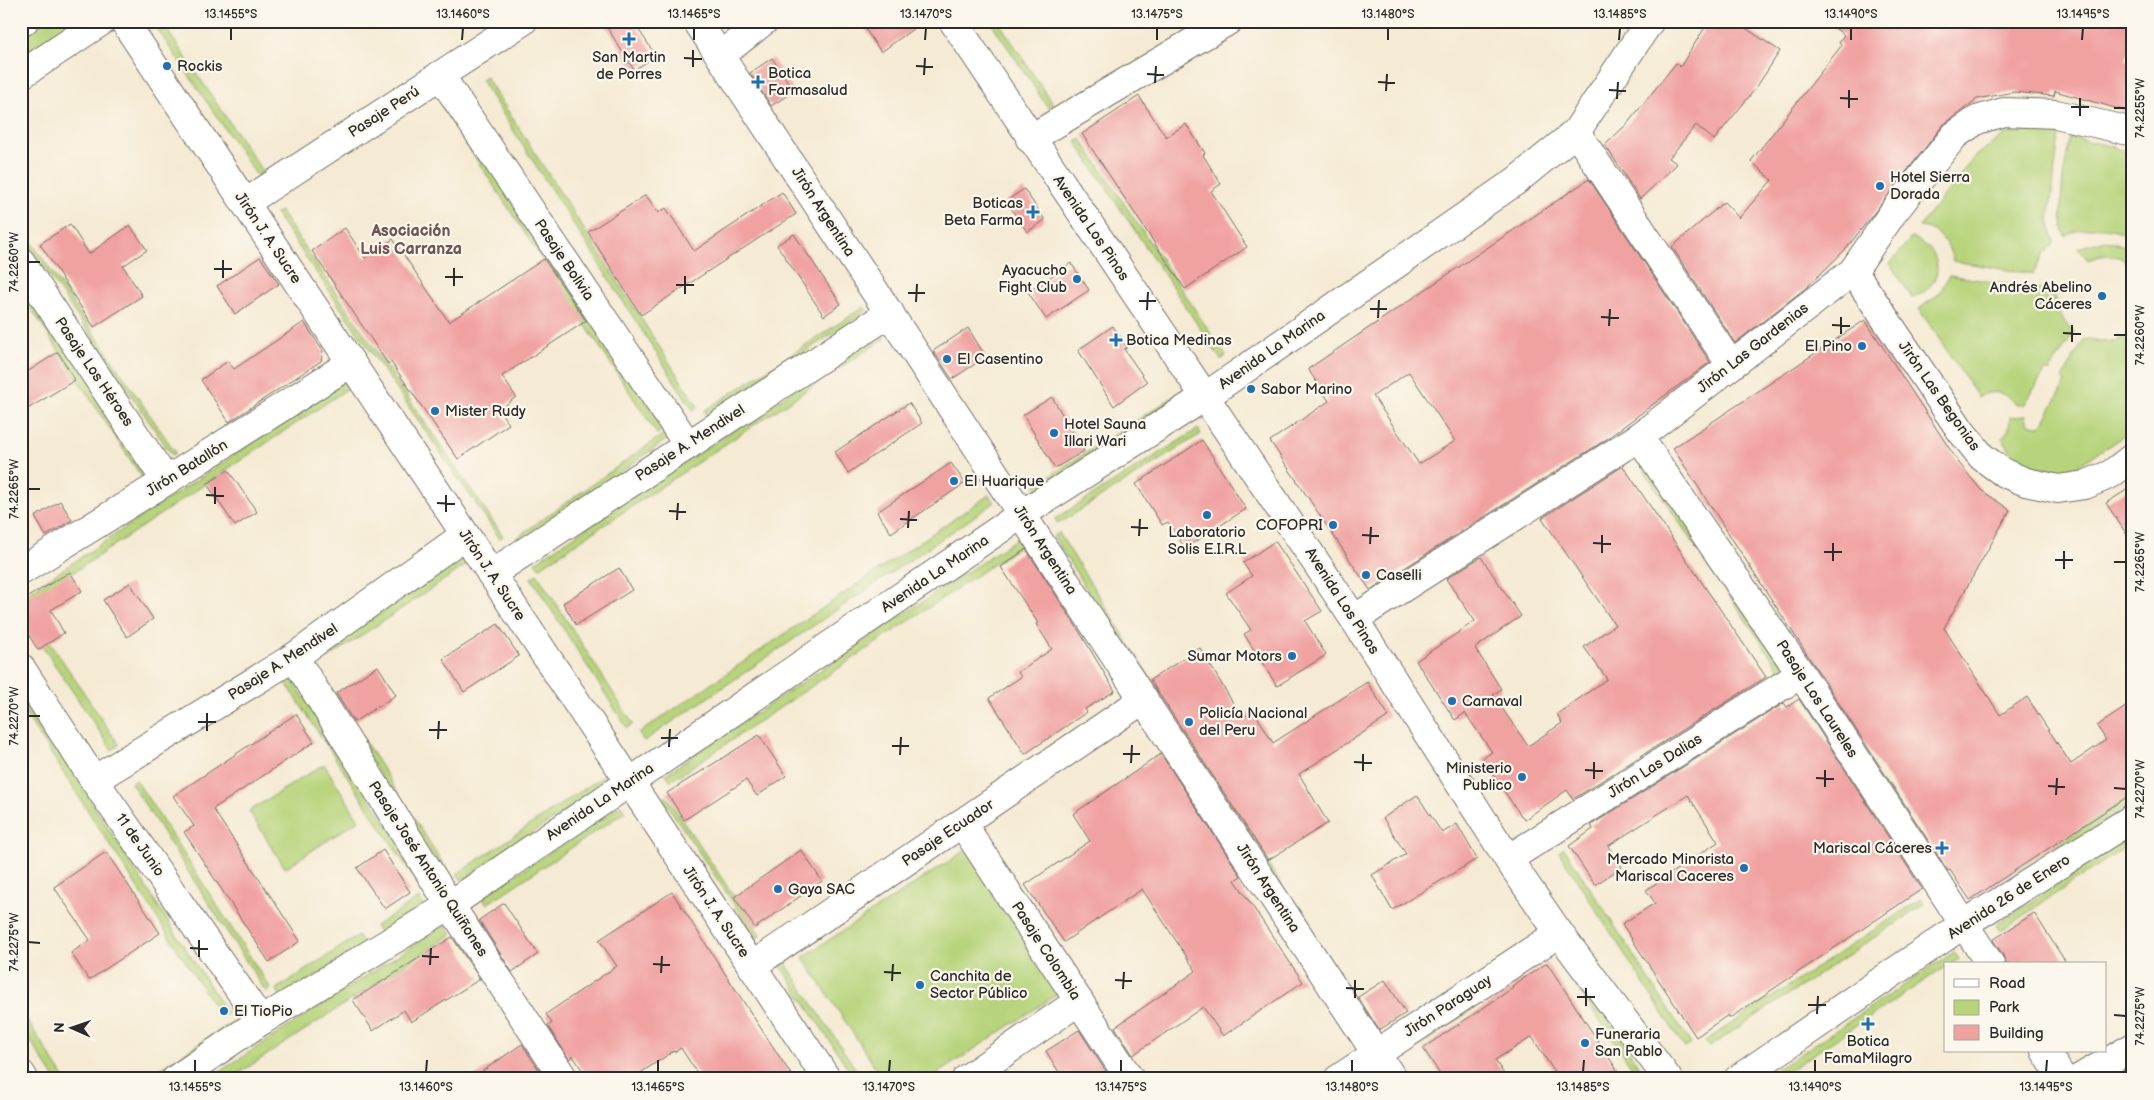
<svg xmlns="http://www.w3.org/2000/svg" width="2154" height="1100" font-family="'Balsamiq Sans',sans-serif">
<style>
.green{fill:#b7d47b;stroke:#718053}
.building{fill:#f0a2a1;fill-rule:evenodd}
.lines{fill:none;stroke-linecap:round;stroke-linejoin:round}
.minor-casing{stroke:#726e66;stroke-width:30}
.tertiary-casing{stroke:#726e66;stroke-width:30}
.minor{stroke:#fff;stroke-width:28}
.tertiary{stroke:#fff;stroke-width:28}
.ticks{fill:none;stroke:#2b2b2b;stroke-width:2}
.poi-dot{fill:#1f6fb2;stroke:#fbf7ec;stroke-width:2}
.labels{text-anchor:middle;dominant-baseline:central;stroke-width:4.5;stroke-linejoin:round;paint-order:stroke}
.poi-label{font-size:15px;fill:#2b2b2b;stroke:#fbf7ec;text-anchor:start}
.street-label{font-size:15px;fill:#2b2b2b;stroke:#fbf7ec}
.neighbourhood-label{font-size:16px;font-weight:bold;fill:#705554;stroke:#fbf7ec}
.neatline{fill:none;stroke:#2b2b2b;stroke-width:2}
.ticks-label{font-size:12px;text-anchor:middle;fill:#2b2b2b}
</style>
<rect width="100%" height="100%" fill="#fbf7ec"/>
<filter id="ink" filterUnits="userSpaceOnUse"><feTurbulence type="fractalNoise" baseFrequency=".02" numOctaves="2"/><feDisplacementMap in="SourceGraphic" scale="10" xChannelSelector="R" yChannelSelector="G"/><feConvolveMatrix kernelMatrix="1 2 1 2 8 2 1 2 1" color-interpolation-filters="sRGB"/></filter>
<filter id="wash" filterUnits="userSpaceOnUse"><feTurbulence type="fractalNoise" baseFrequency=".0096" numOctaves="4" result="noise"/><feDisplacementMap in="SourceGraphic" scale="20" xChannelSelector="R" yChannelSelector="G"/><feGaussianBlur stdDeviation="1.12" result="paint"/><feColorMatrix in="noise" values="0 0 0 0 0 0 0 0 0 0 0 0 0 0 0 0 0 1.4 0 .05"/><feComposite in="paint" operator="in"/></filter>
<g filter="url(#wash)">
<rect width="100%" height="100%" fill="#f5ead3"/>
<g class="green">
<path d="M45,21H73L21,56V37Z"/>
<path d="M158,21H161L263,172L257,176L154,24Z"/>
<path d="M990,21H998L1054,106L1049,109Z"/>
<path d="M486,77L698,407L693,410L481,80Z"/>
<path d="M449,102L664,429L657,434L442,107Z"/>
<path d="M2035,131L2059,135L2049,219L2054,244L2043,255L2033,274L1953,261C1949,244 1938,228 1919,227L1975,156L2007,133Z"/>
<path d="M2070,137L2111,146L2133,154V236C2109,226 2088,224 2065,236C2056,203 2065,169 2070,137Z"/>
<path d="M1081,139L1226,356L1221,360L1076,142Z"/>
<path d="M280,211L503,536L500,539L276,214Z"/>
<path d="M21,227L176,453L172,455L21,234Z"/>
<path d="M1911,238C1945,248 1946,286 1912,298L1890,264Z"/>
<path d="M2102,241L2114,242L2133,250V268C2120,253 2105,253 2088,260L2078,248Z"/>
<path d="M21,275L151,474L143,479L21,293Z"/>
<path d="M1949,275L2055,292C2056,308 2062,321 2074,333L2049,372L2046,370L2024,405H2016C2006,392 1993,389 1978,397L1919,309L1940,293Z"/>
<path d="M864,307L867,311L707,416L704,411Z"/>
<path d="M881,332L885,338L539,568L535,562Z"/>
<path d="M2128,336L2133,341V430L2076,467C2055,472 2029,470 2013,454C2009,449 2006,443 2002,438L2009,429L2010,417L2026,416L2027,422L2032,425L2040,426L2043,423L2066,382L2062,379L2084,339C2101,343 2113,343 2128,336Z"/>
<path d="M352,376L356,383L31,601L26,594Z"/>
<path d="M1178,394L1181,399L1038,490L1035,485Z"/>
<path d="M1198,429L1201,434L1058,524L1055,519Z"/>
<path d="M668,431L672,436L519,543L516,538Z"/>
<path d="M1639,452L1786,666L1780,670L1634,456Z"/>
<path d="M989,495L994,503L644,741L639,733Z"/>
<path d="M1059,533L1375,1034L1369,1038L1053,536Z"/>
<path d="M1019,537L1023,544L671,781L666,774Z"/>
<path d="M464,557L468,564L328,658L324,651Z"/>
<path d="M537,574L633,724L627,728L531,578Z"/>
<path d="M29,611L119,745L112,750L22,616Z"/>
<path d="M315,663L447,870L443,872L310,666Z"/>
<path d="M290,676L424,880L418,884L284,680Z"/>
<path d="M21,693L227,1013L221,1017L21,707Z"/>
<path d="M324,764L359,820L285,868L249,811Z"/>
<path d="M602,777L607,783L462,880L457,874Z"/>
<path d="M136,780L271,989L266,992L131,783Z"/>
<path d="M2133,794V802L1983,904L1979,898Z"/>
<path d="M666,796L761,936L757,938L663,799Z"/>
<path d="M621,805L625,812L487,904L482,897Z"/>
<path d="M2133,834V842L2000,931L1996,925Z"/>
<path d="M969,848L1062,991L929,1079H883L803,957Z"/>
<path d="M1564,848L1691,1044L1685,1048L1559,852Z"/>
<path d="M419,898L423,905L380,934L375,926Z"/>
<path d="M1921,899L1925,904L1709,1047L1705,1041Z"/>
<path d="M446,924L452,934L230,1079H208Z"/>
<path d="M358,936L364,944L282,998L276,989Z"/>
<path d="M1560,950L1648,1079H1640L1554,954Z"/>
<path d="M1954,952L1959,959L1951,964H1945V967L1776,1079H1762Z"/>
<path d="M1546,957L1395,1064L1392,1059Z"/>
<path d="M785,962L862,1079H855L780,965Z"/>
<path d="M21,1011L65,1079H55L21,1026Z"/>
<path d="M237,1019L243,1028L166,1079H145Z"/>
</g>
<g id="blocks">
<g class="building">
<path d="M603,21H633L656,56L634,70Z"/>
<path d="M879,21H924L881,52L866,30Z"/>
<path d="M1709,21H1735L1780,51L1756,88L1714,140L1696,125L1669,158L1677,164L1640,199L1605,145L1627,124L1676,63L1680,67Z"/>
<path d="M1826,21H2133V35L2126,60L2133,62V113L2055,91L2054,96L2014,92L1977,99L1943,125L1845,250L1807,287L1735,343L1672,247L1724,202L1739,218L1772,180L1751,161L1842,45L1839,42L1844,35Z"/>
<path d="M772,58L794,91L771,106L750,73Z"/>
<path d="M1139,96L1166,137L1186,124L1205,153L1203,155L1221,184L1211,191L1247,247L1185,289L1082,134Z"/>
<path d="M1589,179L1710,362L1605,440L1370,590L1270,441L1329,401L1308,369ZM1409,372L1455,441L1419,464L1373,396Z"/>
<path d="M1024,189L1045,220L1027,232L1006,201Z"/>
<path d="M782,192L796,214L641,315L588,232L646,195L658,213L666,208L694,251Z"/>
<path d="M70,224L89,254L130,225L147,250L123,266L142,296L94,327L40,244Z"/>
<path d="M345,228L365,258L393,239L449,322L544,259L586,321L502,376L516,397L499,410L509,424L458,459L391,362L388,364L312,251Z"/>
<path d="M794,234L841,304L824,316L777,245Z"/>
<path d="M260,257L279,284L235,314L217,286Z"/>
<path d="M1071,263L1089,290L1046,319L1028,292Z"/>
<path d="M1865,320L1959,463L1981,490L2010,510L1944,628L2000,715L2027,697L2071,764L2106,740L2097,726L2133,702V793L1970,900L1950,870L1948,871L1673,448Z"/>
<path d="M304,322L323,351L321,361L229,422L201,380L228,361L234,369Z"/>
<path d="M1113,326L1127,348L1124,349L1147,382L1114,406L1078,350Z"/>
<path d="M968,328L986,357L952,379L933,351Z"/>
<path d="M58,352L75,380L21,413V376Z"/>
<path d="M1052,397L1084,451L1055,468L1023,415Z"/>
<path d="M909,403L922,423L848,473L835,452Z"/>
<path d="M1202,440L1246,509L1185,548L1168,522L1162,525L1136,484Z"/>
<path d="M951,463L965,483L891,533L877,512Z"/>
<path d="M1623,466L1766,677L1573,799L1567,790L1524,820L1482,759L1492,752L1465,713L1455,720L1416,661L1475,621L1446,579L1481,557L1521,616L1475,648L1501,689L1493,695L1528,746L1562,723L1557,714L1607,679L1584,647L1615,625L1542,518Z"/>
<path d="M228,470L257,512L235,526L207,484Z"/>
<path d="M2133,486V544L2106,503Z"/>
<path d="M60,501L72,520L46,536L35,517Z"/>
<path d="M1275,541L1322,611L1305,621L1326,655L1277,686L1244,634L1251,630L1226,593L1252,576L1243,563Z"/>
<path d="M1026,549L1076,626L1115,691L1085,709L1087,712L1025,754L989,698L1021,677L1018,672L1052,649L1036,624L1038,623L1001,567Z"/>
<path d="M619,568L632,590L576,625L563,603Z"/>
<path d="M70,572L82,591L51,610L64,633L38,650L21,623V601Z"/>
<path d="M130,583L153,619L127,637L103,600Z"/>
<path d="M498,624L519,656L464,692L443,659Z"/>
<path d="M1200,648L1242,718L1254,711L1273,743L1367,682L1389,716L1299,774L1328,823L1268,860L1150,680Z"/>
<path d="M378,666L396,695L354,722L336,693Z"/>
<path d="M1799,699L1922,889L1730,1018L1728,1015L1696,1037L1622,924L1655,903L1646,890L1718,842L1688,795L1608,846L1622,867L1595,885L1569,846L1593,829L1591,825L1784,703L1787,707Z"/>
<path d="M296,714L314,742L213,809L300,941L269,962L184,832L194,826L173,796Z"/>
<path d="M759,735L786,776L757,796L746,780L684,820L667,793Z"/>
<path d="M1161,754L1241,876L1235,880L1303,982L1223,1036L1203,1007L1133,1055L1115,1027L1196,971L1142,889L1064,942L1025,885L1090,841L1073,814Z"/>
<path d="M1417,795L1442,833L1457,824L1477,859L1392,910L1372,875L1406,854L1383,818Z"/>
<path d="M383,850L410,892L385,909L357,868Z"/>
<path d="M801,850L822,881L755,928L734,897Z"/>
<path d="M106,852L160,933L89,980L71,953L90,940L54,887Z"/>
<path d="M672,892L711,952L794,1079H701L681,1048L675,1052L674,1051L631,1079H588L573,1056L569,1059L548,1026L552,1023L546,1014L617,966L599,940Z"/>
<path d="M504,903L538,954L512,972L479,920Z"/>
<path d="M2034,913L2067,964H2006L2003,955L1993,940Z"/>
<path d="M452,937L480,979L411,1022L404,1010L373,1031L353,1000Z"/>
<path d="M1547,963L1623,1079H1559L1532,1037L1495,1060L1507,1079H1443L1423,1048L1513,988L1512,986Z"/>
<path d="M1385,980L1406,1013L1379,1030L1358,997Z"/>
<path d="M1079,1030L1107,1073L1099,1079H1063L1046,1051Z"/>
<path d="M522,1044L543,1076L539,1079H471Z"/>
</g>
</g>
</g>
<g filter="url(#ink)">
<use href="#blocks" fill-opacity="0" stroke="#726e66" stroke-width="1"/>
<g class="lines">
<g class="minor-casing">
<g id="minor">
<path d="M124,21L827,1079"/>
<path d="M697,21L1393,1079"/>
<path d="M953,21L1354,619L1508,859L1559,933L1668,1079"/>
<path d="M720,56L764,21"/>
<path d="M440,75L688,445"/>
<path d="M1576,132L1731,365"/>
<path d="M1030,139L1228,21"/>
<path d="M245,203L523,21"/>
<path d="M21,262L166,481"/>
<path d="M1853,271L1961,431L1982,457L2004,473L2026,482L2058,489L2085,485L2111,474L2133,457"/>
<path d="M1639,437L1801,674L1990,964"/>
<path d="M21,571L166,481L351,363"/>
<path d="M491,574L890,313"/>
<path d="M1354,619L1639,437L1853,271L1892,214L1955,135L1977,120L2004,112L2056,114L2133,132"/>
<path d="M294,657L450,905L564,1079"/>
<path d="M21,668L94,780L261,1021"/>
<path d="M94,780L294,657L465,535"/>
<path d="M962,823L1130,1079"/>
<path d="M1508,859L1801,674"/>
<path d="M752,966L1144,699"/>
<path d="M2045,1051L2063,1079"/>
<path d="M21,1074L24,1079"/>
<path d="M176,1079L261,1021L450,905L1022,514L1206,396L1516,181L1576,132L1650,21"/>
<path d="M966,1079L1079,1001"/>
<path d="M1338,1079L1559,933"/>
<path d="M1738,1079L1964,924L2133,818"/>
<path d="M2078,1079L2133,1047"/>
</g>
</g>
<g class="tertiary-casing">
<g id="tertiary">
<path d="M21,23L24,21"/>
<path d="M21,75L102,21"/>
</g>
</g>
<use href="#minor" class="minor"/>
<use href="#tertiary" class="tertiary"/>
</g>
</g>
<path class="ticks" d="M231,40V28M462,40L463,28M694,40V28M925,40L926,28M1157,40V28M1388,40V28M1619,40L1620,28M1851,40V28M2082,40L2083,28M684,58L702,59M916,66L933,67M693,67V50M1147,74L1164,75M924,75L925,58M1378,82L1395,83M1155,83L1156,66M1609,90L1626,91M1386,91L1387,74M1840,98L1858,99M1617,99L1618,82M2071,107H2089M1849,108V90M2114,108H2126M2080,116V98M28,262H40M214,269H232M445,277H463M223,278V260M676,285H694M454,286V268M908,293H925M685,294V276M1139,301H1156M916,302L917,284M1370,309H1387M1147,310L1148,292M1601,317L1619,318M1378,318L1379,300M1832,325L1850,326M1609,326L1610,309M2063,333L2081,334M1841,334V317M2114,335H2126M2072,342V325M28,489H40M206,495L224,496M437,503L455,504M215,504V487M669,511L686,512M446,512V495M900,519L917,520M677,520L678,503M1131,527L1148,528M908,528L909,511M1362,535L1379,536M1139,536L1140,519M1593,543L1611,544M1370,544L1371,527M1824,552H1842M1602,553V535M2055,560H2073M1833,561V543M2114,562H2126M2064,569V551M28,716H40M198,722H216M429,730H447M207,731V713M661,738H678M438,739L439,721M892,746H909M669,747L670,729M1123,754H1140M900,755L901,737M1354,762L1372,763M1131,763L1132,745M1585,770L1603,771M1363,771V754M1816,778L1834,779M1594,779V762M2048,786L2065,787M1825,787V770M2114,788L2126,789M2056,795L2057,778M28,942L40,943M190,948L208,949M422,956L439,957M199,957V940M653,964L670,965M430,965L431,948M884,972L901,973M661,973L662,956M1115,980L1132,981M892,981L893,964M1346,988L1364,989M1123,989L1124,972M1577,997H1595M1355,998V980M1808,1005H1826M1586,1006V988M1817,1014L1818,996M2114,1015L2126,1016M195,1072V1060M426,1072L427,1060M658,1072V1060M889,1072L890,1060M1121,1072V1060M1352,1072V1060M1583,1072L1584,1060M1815,1072V1060M2046,1072L2047,1060"/>
<g class="poi-dot">
<path d="M626.5 31.5h5v5h5v5h-5v5h-5v-5h-5v-5h5z"/>
<circle cx="167" cy="66" r="5"/>
<path d="M755.5 74.5h5v5h5v5h-5v5h-5v-5h-5v-5h5z"/>
<circle cx="1880" cy="186" r="5"/>
<path d="M1030.5 204.5h5v5h5v5h-5v5h-5v-5h-5v-5h5z"/>
<circle cx="1077" cy="279" r="5"/>
<circle cx="2102" cy="296" r="5"/>
<path d="M1113.5 332.5h5v5h5v5h-5v5h-5v-5h-5v-5h5z"/>
<circle cx="1862" cy="346" r="5"/>
<circle cx="947" cy="359" r="5"/>
<circle cx="1251" cy="389" r="5"/>
<circle cx="435" cy="411" r="5"/>
<circle cx="1054" cy="433" r="5"/>
<circle cx="954" cy="481" r="5"/>
<circle cx="1207" cy="515" r="5"/>
<circle cx="1333" cy="525" r="5"/>
<circle cx="1366" cy="575" r="5"/>
<circle cx="1292" cy="656" r="5"/>
<circle cx="1452" cy="701" r="5"/>
<circle cx="1189" cy="722" r="5"/>
<circle cx="1522" cy="777" r="5"/>
<path d="M1939.5 840.5h5v5h5v5h-5v5h-5v-5h-5v-5h5z"/>
<circle cx="1744" cy="868" r="5"/>
<circle cx="778" cy="889" r="5"/>
<circle cx="920" cy="985" r="5"/>
<circle cx="224" cy="1011" r="5"/>
<path d="M1865.5 1016.5h5v5h5v5h-5v5h-5v-5h-5v-5h5z"/>
<circle cx="1585" cy="1043" r="5"/>
</g>
<g class="labels">
<g class="poi-label">
<text x="629" y="57" text-anchor="middle">San Martin<tspan x="629" dy="17">de Porres</tspan></text>
<text x="177" y="66">Rockis</text>
<text x="768" y="73">Botica<tspan x="768" dy="17">Farmasalud</tspan></text>
<text x="1890" y="177">Hotel Sierra<tspan x="1890" dy="17">Dorada</tspan></text>
<text x="1023" y="203" text-anchor="end">Boticas<tspan x="1023" dy="17">Beta Farma</tspan></text>
<text x="1067" y="270" text-anchor="end">Ayacucho<tspan x="1067" dy="17">Fight Club</tspan></text>
<text x="2092" y="287" text-anchor="end">Andrés Abelino<tspan x="2092" dy="17">Cáceres</tspan></text>
<text x="1126" y="340">Botica Medinas</text>
<text x="1852" y="346" text-anchor="end">El Pino</text>
<text x="957" y="359">El Casentino</text>
<text x="1261" y="389">Sabor Marino</text>
<text x="445" y="411">Mister Rudy</text>
<text x="1064" y="424">Hotel Sauna<tspan x="1064" dy="17">Illari Wari</tspan></text>
<text x="964" y="481">El Huarique</text>
<text x="1323" y="525" text-anchor="end">COFOPRI</text>
<text x="1207" y="532" text-anchor="middle">Laboratorio<tspan x="1207" dy="17">Solis E.I.R.L</tspan></text>
<text x="1376" y="575">Caselli</text>
<text x="1282" y="656" text-anchor="end">Sumar Motors</text>
<text x="1462" y="701">Carnaval</text>
<text x="1199" y="713">Policía Nacional<tspan x="1199" dy="17">del Peru</tspan></text>
<text x="1512" y="768" text-anchor="end">Ministerio<tspan x="1512" dy="17">Publico</tspan></text>
<text x="1932" y="848" text-anchor="end">Mariscal Cáceres</text>
<text x="1734" y="859" text-anchor="end">Mercado Minorista<tspan x="1734" dy="17">Mariscal Caceres</tspan></text>
<text x="788" y="889">Gaya SAC</text>
<text x="930" y="976">Canchita de<tspan x="930" dy="17">Sector Público</tspan></text>
<text x="234" y="1011">El TioPio</text>
<text x="1595" y="1034">Funeraria<tspan x="1595" dy="17">San Pablo</tspan></text>
<text x="1868" y="1041" text-anchor="middle">Botica<tspan x="1868" dy="17">FamaMilagro</tspan></text>
</g>
<g class="street-label">
<text transform="translate(384 112) rotate(-33)">Pasaje Perú</text>
<text transform="translate(823 212) rotate(57)">Jirón Argentina</text>
<text transform="translate(1091 228) rotate(56)">Avenida Los Pinos</text>
<text transform="translate(268 238) rotate(56)">Jirón J. A. Sucre</text>
<text transform="translate(564 260) rotate(56)">Pasaje Bolivia</text>
<text transform="translate(1753 348) rotate(-38)">Jirón Las Gardenias</text>
<text transform="translate(1272 350) rotate(-35)">Avenida La Marina</text>
<text transform="translate(94 372) rotate(56)">Pasaje Los Héroes</text>
<text transform="translate(1939 396) rotate(55)">Jirón Las Begonias</text>
<text transform="translate(690 443) rotate(-33)">Pasaje A. Mendivel</text>
<text transform="translate(187 468) rotate(-32)">Jirón Batallón</text>
<text transform="translate(1045 550) rotate(57)">Jirón Argentina</text>
<text transform="translate(935 574) rotate(-34)">Avenida La Marina</text>
<text transform="translate(492 575) rotate(56)">Jirón J. A. Sucre</text>
<text transform="translate(1342 601) rotate(57)">Avenida Los Pinos</text>
<text transform="translate(283 662) rotate(-33)">Pasaje A. Mendivel</text>
<text transform="translate(1817 699) rotate(57)">Pasaje Los Laureles</text>
<text transform="translate(1655 766) rotate(-32)">Jirón Las Dalias</text>
<text transform="translate(600 802) rotate(-34)">Avenida La Marina</text>
<text transform="translate(948 833) rotate(-34)">Pasaje Ecuador</text>
<text transform="translate(140 845) rotate(55)">11 de Junio</text>
<text transform="translate(428 869) rotate(57)">Pasaje José Antonio Quiñones</text>
<text transform="translate(1268 888) rotate(57)">Jirón Argentina</text>
<text transform="translate(2009 897) rotate(-33)">Avenida 26 de Enero</text>
<text transform="translate(716 912) rotate(56)">Jirón J. A. Sucre</text>
<text transform="translate(1046 951) rotate(57)">Pasaje Colombia</text>
<text transform="translate(1448 1006) rotate(-33)">Jirón Paraguay</text>
</g>
<g class="neighbourhood-label">
<text x="411" y="231">Asociación<tspan x="411" dy="18">Luis Carranza</tspan></text>
</g>
</g>
<rect width="2154" height="1100" fill="none" stroke="#fbf7ec" stroke-width="55"/>
<rect x="1944" y="962" width="162" height="90" fill="#fbf7ec" stroke="#a8a59f"/>
<rect x="1954" y="979" width="25" height="8" fill="#ffffff" stroke="#a8a59f"/>
<text x="1989" y="988" font-size="15" fill="#2b2b2b">Road</text>
<rect x="1954" y="1000" width="25" height="15" fill="#b7d47b" stroke="#a8a59f"/>
<text x="1989" y="1012" font-size="15" fill="#2b2b2b">Park</text>
<rect x="1954" y="1025" width="25" height="15" fill="#f0a2a1" stroke="#a8a59f"/>
<text x="1989" y="1038" font-size="15" fill="#2b2b2b">Building</text>
<g transform="translate(72 1028) rotate(272)" stroke="#fbf7ec" stroke-width="4" paint-order="stroke">
<path d="M0-4L9 19L0 12L-9 19Z" fill="#2b2b2b"/>
<text y="-8" font-size="14" font-weight="bold" text-anchor="middle" fill="#2b2b2b">N</text>
</g>
<rect x="28" y="28" width="2098" height="1044" class="neatline"/>
<g class="ticks-label">
<text x="231" y="18">13.1455°S</text>
<text x="463" y="18">13.1460°S</text>
<text x="694" y="18">13.1465°S</text>
<text x="926" y="18">13.1470°S</text>
<text x="1157" y="18">13.1475°S</text>
<text x="1388" y="18">13.1480°S</text>
<text x="1620" y="18">13.1485°S</text>
<text x="1851" y="18">13.1490°S</text>
<text x="2083" y="18">13.1495°S</text>
<text transform="translate(2140 108) rotate(-90)" y="4">74.2255°W</text>
<text transform="translate(14 262) rotate(-90)" y="4">74.2260°W</text>
<text transform="translate(2140 335) rotate(-90)" y="4">74.2260°W</text>
<text transform="translate(14 489) rotate(-90)" y="4">74.2265°W</text>
<text transform="translate(2140 562) rotate(-90)" y="4">74.2265°W</text>
<text transform="translate(14 716) rotate(-90)" y="4">74.2270°W</text>
<text transform="translate(2140 789) rotate(-90)" y="4">74.2270°W</text>
<text transform="translate(14 942) rotate(-90)" y="4">74.2275°W</text>
<text transform="translate(2140 1016) rotate(-90)" y="4">74.2275°W</text>
<text x="195" y="1091">13.1455°S</text>
<text x="426" y="1091">13.1460°S</text>
<text x="658" y="1091">13.1465°S</text>
<text x="889" y="1091">13.1470°S</text>
<text x="1121" y="1091">13.1475°S</text>
<text x="1352" y="1091">13.1480°S</text>
<text x="1583" y="1091">13.1485°S</text>
<text x="1815" y="1091">13.1490°S</text>
<text x="2046" y="1091">13.1495°S</text>
</g>
</svg>
